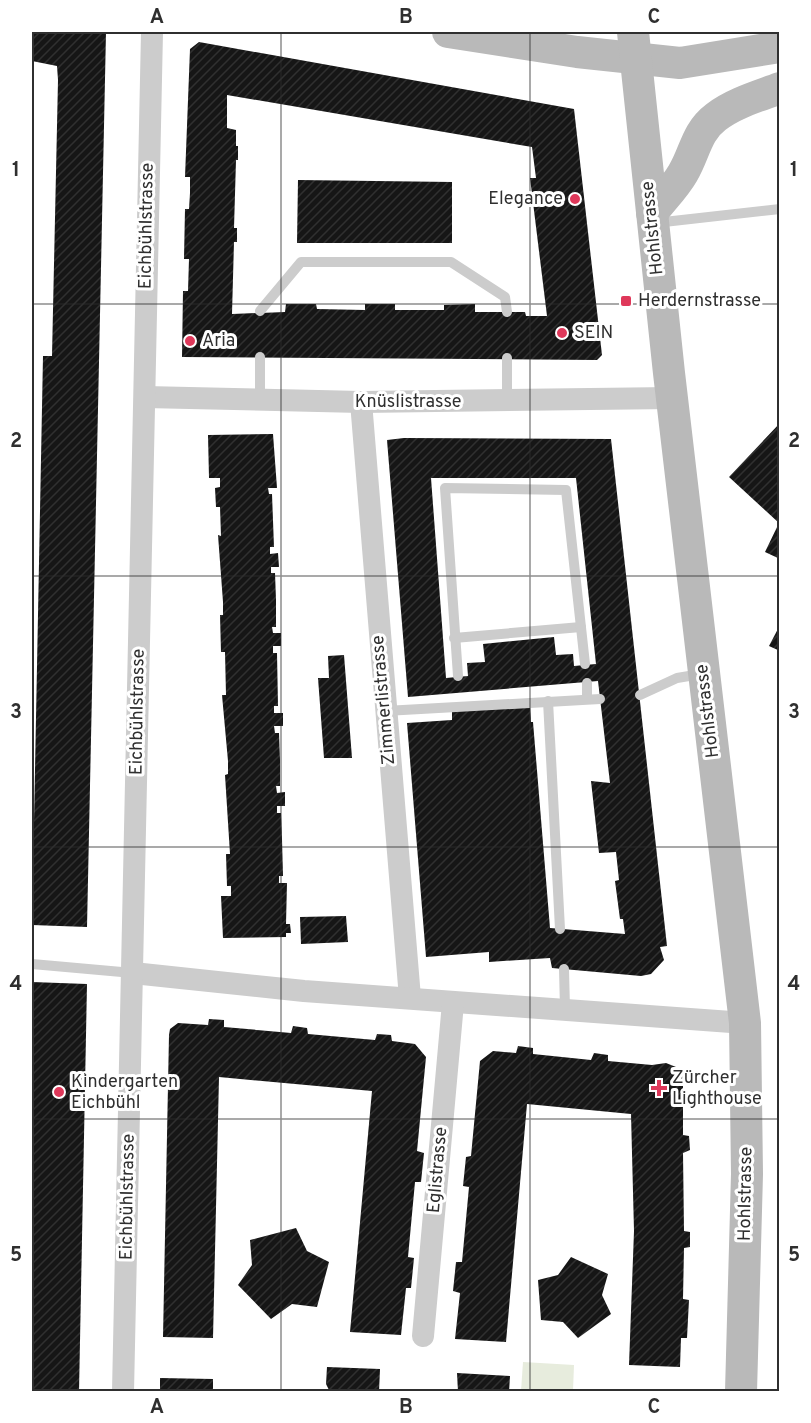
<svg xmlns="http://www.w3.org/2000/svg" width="811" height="1423" font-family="Overpass,sans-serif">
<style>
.park{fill:#e7ecdd}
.building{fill:url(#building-hatch);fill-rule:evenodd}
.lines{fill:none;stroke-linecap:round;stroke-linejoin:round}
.lane{stroke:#ccc;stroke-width:10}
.street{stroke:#ccc;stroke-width:22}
.secondary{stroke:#b9b9b9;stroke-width:32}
.grid{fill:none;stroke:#2f2f2f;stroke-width:1.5;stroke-opacity:0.55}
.poi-dot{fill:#df385a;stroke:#fff;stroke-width:2}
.labels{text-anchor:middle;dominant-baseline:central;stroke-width:6;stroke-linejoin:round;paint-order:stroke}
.poi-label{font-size:18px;fill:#2f2f2f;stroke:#fff;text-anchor:start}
.street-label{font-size:18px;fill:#2f2f2f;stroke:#fff}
.neatline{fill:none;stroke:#2f2f2f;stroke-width:2}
.grid-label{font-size:20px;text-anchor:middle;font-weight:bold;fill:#2f2f2f}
</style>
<defs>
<pattern id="building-hatch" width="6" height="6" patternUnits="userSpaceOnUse" patternTransform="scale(1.5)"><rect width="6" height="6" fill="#161616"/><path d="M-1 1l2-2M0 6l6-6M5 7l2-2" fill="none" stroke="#303030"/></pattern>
</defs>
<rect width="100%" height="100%" fill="#fff"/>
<path class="park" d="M523,1362L574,1365L573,1391H521Z"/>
<g class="building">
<path d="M32,32H106L87,927L32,925L43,356H52L58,80L57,66L32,61Z"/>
<path d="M199,42L574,109L602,355L597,360L182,357L183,291H188L189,259H184L185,209H189L190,193V177H185L190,49ZM227,95L532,147L536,178H530L547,316H526L525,312H475V304L444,305V310H395V304H365V310L317,309L316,304H286L285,312L232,314L234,242H237V228H234L236,160H238V146H236V130L227,128Z"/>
<path d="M298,180L452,182V243H297Z"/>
<path d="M780,423V559L765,552L779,523L729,477Z"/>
<path d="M273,434L277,488H268L269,494H272L274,547H270V554L278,553L279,567H271V573H275L276,600V627H272L273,633H281V646H273V653H277L278,706H274V713H283V726H274L275,733H279L280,760V786H276L277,793L285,792V806H277V813H281L282,839L283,876H279V883H287L286,924H290L291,933H286V937L223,938L221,896H231V886H227L226,854H230L225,775L228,774V761L222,695H226L225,652H221L220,615H223V602L218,535L221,536L220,507H216L215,488L220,487V478H209L208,435Z"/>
<path d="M404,438L611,439L667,946L660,947L664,960L651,974L641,976L552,968L550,958L489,962V952L426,957L407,723L452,720V711L530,705L531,722H533L550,928L625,934L623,919H620L615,881L619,880L616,852L599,853L591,781L610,783L598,681L408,697L387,440ZM431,478H576L596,664L574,666L573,654L556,655L554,637L483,644L485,662L467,663L468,676L446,678Z"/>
<path d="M780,625V651L769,646Z"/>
<path d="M344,655L352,758H324L318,678H329L328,656Z"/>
<path d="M346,916L348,942L301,944L300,917Z"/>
<path d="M32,982L87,984L79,1392H32Z"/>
<path d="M209,1019L224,1020V1027L291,1033L293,1026L307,1028L308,1034L375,1040L377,1034L391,1035L392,1041L415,1044L426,1057L417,1151L424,1153L421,1182H415L408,1257L414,1258L411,1288H406L401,1335L350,1332L372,1091L219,1077L213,1338L163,1337L169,1035L170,1029L178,1023L208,1025Z"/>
<path d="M518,1046L533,1048V1054L591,1060L594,1053L608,1055V1061L652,1065L666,1063L676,1067L683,1076V1135L689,1136L690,1150L683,1153L684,1231L690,1232V1247L684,1248L683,1299L689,1300L687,1338H681L680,1367L629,1365L634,1231L631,1114L527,1104L506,1342L455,1339L460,1293L453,1291L456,1262H462L469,1187L463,1186L466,1157L471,1156L480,1061L493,1051L516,1053Z"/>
<path d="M296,1228L307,1251L329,1262L317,1307L292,1304L271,1319L238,1285L252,1265L250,1240Z"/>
<path d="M571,1257L608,1274L602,1295L611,1314L578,1338L563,1322L541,1320L538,1280L558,1275Z"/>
<path d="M327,1367L380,1369L379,1392H330L326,1384Z"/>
<path d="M457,1373L510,1376L509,1392H458Z"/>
<path d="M160,1378L213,1379V1392H160Z"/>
</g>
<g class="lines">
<g class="lane">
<path d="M655,223L780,209"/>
<path d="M260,311L301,262H451L505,297L507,312"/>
<path d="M260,357V400"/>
<path d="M507,358V401"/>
<path d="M454,638L581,627"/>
<path d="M458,676L445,488L566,490L585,664"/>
<path d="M587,683V698"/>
<path d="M640,695L677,678L701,674"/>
<path d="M548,701L560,929"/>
<path d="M385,711L600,699"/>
<path d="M32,964L133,973"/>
<path d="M564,969L565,1009"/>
</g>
<g class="street">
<path d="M145,397L361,402L672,398"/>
<path d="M361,402L410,998"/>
<path d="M133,973L304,991L745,1023"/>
<path d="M423,1336L453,1003"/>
<path d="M123,1392L152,32"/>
</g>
<g class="secondary">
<path d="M448,32L577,52L680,63L780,47"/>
<path d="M633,32L669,373L745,1023L747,1174L741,1392"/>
<path d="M652,213C662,200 675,187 683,173C695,153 696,132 716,117C734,103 759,96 780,88"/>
</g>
</g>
<path class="grid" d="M281,32V1392M530,32V1392M32,304H780M32,576H780M32,847H780M32,1119H780"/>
<g class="poi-dot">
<circle cx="575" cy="199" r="6"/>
<rect x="620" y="295" width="12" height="12" rx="3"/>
<circle cx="562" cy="333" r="6"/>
<circle cx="190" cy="341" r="6"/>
<path d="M656 1079h6v6h6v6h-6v6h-6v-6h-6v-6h6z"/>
<circle cx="59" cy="1092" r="6"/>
</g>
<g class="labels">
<g class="poi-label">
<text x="563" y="199" text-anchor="end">Elegance</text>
<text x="638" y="301">Herdernstrasse</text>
<text x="574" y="333">SEIN</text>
<text x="202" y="341">Aria</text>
<text x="672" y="1078">Zürcher<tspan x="672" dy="21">Lighthouse</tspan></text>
<text x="71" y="1082">Kindergarten<tspan x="71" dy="21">Eichbühl</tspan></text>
</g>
<g class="street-label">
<text transform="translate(147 226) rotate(-89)">Eichbühlstrasse</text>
<text transform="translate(653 228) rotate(-96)">Hohlstrasse</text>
<text x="408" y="402">Knüslistrasse</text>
<text transform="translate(384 700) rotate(-95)">Zimmerlistrasse</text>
<text transform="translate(708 711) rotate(-97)">Hohlstrasse</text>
<text transform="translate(138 712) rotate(-89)">Eichbühlstrasse</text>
<text transform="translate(438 1170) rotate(-85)">Eglistrasse</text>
<text transform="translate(746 1194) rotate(-89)">Hohlstrasse</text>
<text transform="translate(128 1197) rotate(-89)">Eichbühlstrasse</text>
</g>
</g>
<rect width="811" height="1423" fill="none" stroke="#ffffff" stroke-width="66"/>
<rect x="33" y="33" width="745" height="1357" class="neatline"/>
<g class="grid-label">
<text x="157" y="23">A</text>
<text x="406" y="23">B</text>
<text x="654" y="23">C</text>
<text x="16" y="176">1</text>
<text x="794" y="176">1</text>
<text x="16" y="447">2</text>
<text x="794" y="447">2</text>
<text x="16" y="718">3</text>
<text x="794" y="718">3</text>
<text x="16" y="990">4</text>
<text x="794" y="990">4</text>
<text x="16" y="1261">5</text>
<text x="794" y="1261">5</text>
<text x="157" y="1413">A</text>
<text x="406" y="1413">B</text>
<text x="654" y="1413">C</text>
</g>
</svg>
